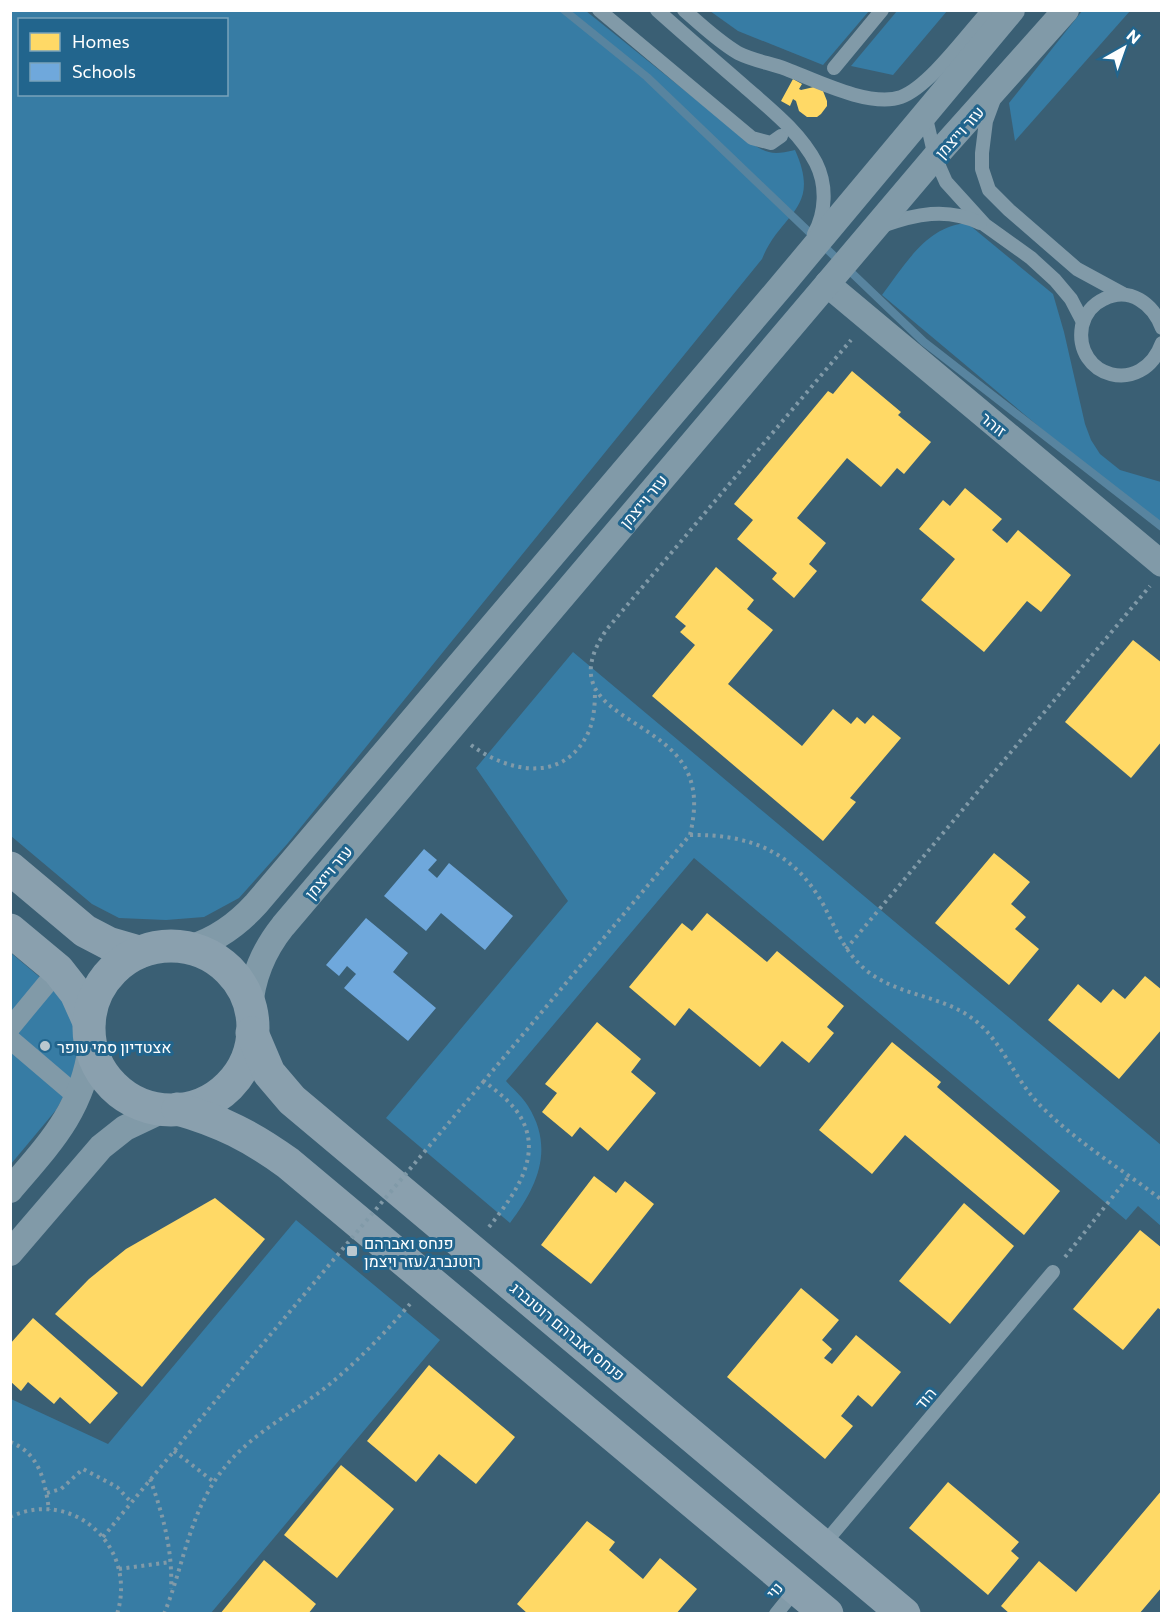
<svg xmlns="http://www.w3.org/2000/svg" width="1172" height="1624" font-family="Commissioner,Heebo,sans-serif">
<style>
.green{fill:#377ca4;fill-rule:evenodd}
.homes{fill:#ffd966}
.schools{fill:#6fa8dc}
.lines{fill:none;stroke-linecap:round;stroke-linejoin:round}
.stream{stroke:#58849f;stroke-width:8}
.path{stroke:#819aa8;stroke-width:4;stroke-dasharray:3 4.5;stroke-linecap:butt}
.service{stroke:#819aa8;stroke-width:14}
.pedestrian{stroke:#819aa8;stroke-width:20}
.minor{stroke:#819aa8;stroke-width:26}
.secondary{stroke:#8aa0ae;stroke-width:33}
.path-bridge{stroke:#819aa8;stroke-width:4;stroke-dasharray:3 4.5;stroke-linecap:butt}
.poi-dot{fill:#bac7ce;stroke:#22658d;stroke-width:2}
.labels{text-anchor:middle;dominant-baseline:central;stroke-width:6;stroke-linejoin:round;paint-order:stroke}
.street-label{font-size:16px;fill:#fff;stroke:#22658d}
.poi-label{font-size:16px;fill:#fff;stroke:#22658d;text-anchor:start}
</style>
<rect width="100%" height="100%" fill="#3a5f74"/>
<g class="green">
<path d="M10,11H586L745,139C766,153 770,156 795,150C822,210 781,212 762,259L288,843L239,898L204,917L166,920L119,918L92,904L11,836ZM20,20H226V94H20Z"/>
<path d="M710,11H869L823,65L738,31Z"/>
<path d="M897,11H947L893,75L851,66Z"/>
<path d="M1082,11H1130L1015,141L1009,103Z"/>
<path d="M967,223L1053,294L1064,332L1085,424L1091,440L1100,454L1120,470L1161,482V529L882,295C905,265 926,226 967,223Z"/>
<path d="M573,652L1161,1145V1226L1138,1206L1126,1220L694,858L506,1081C513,1089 522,1096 528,1106C555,1149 537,1187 510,1223L386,1118L568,901L476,768Z"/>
<path d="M11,953L61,995L78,1026L80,1067L56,1110L11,1164Z"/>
<path d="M296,1220L440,1340L211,1613H11V1399L108,1444Z"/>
</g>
<g class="homes">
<path d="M793,79L802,84L799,89L801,90L814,87L823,91L827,101V106L821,114L817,117H807L799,111L796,101L793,99L790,106L781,101Z"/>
<path d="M852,371L901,412L898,415L931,442L904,474L897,468L881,487L847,458L797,518L826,543L809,564L817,571L794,598L772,579L777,573L737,539L753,520L734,504L828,391L833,394Z"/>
<path d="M965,488L1002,519L992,530L1007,543L1018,530L1071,575L1041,612L1027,601L984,652L921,600L955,559L919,529L943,500L950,506Z"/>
<path d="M716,567L754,600L747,609L773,630L728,684L802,746L833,709L851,724L857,717L865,724L873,715L901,738L850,798L856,802L823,841L652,696L695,645L680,632L686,626L675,617Z"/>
<path d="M1133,640L1162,663V741L1131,778L1065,722Z"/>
<path d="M994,853L1030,882L1011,904L1026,917L1015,929L1039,949L1009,985L935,923Z"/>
<path d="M707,913L767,962L777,951L844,1006L827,1027L834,1033L809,1063L782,1041L760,1067L689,1008L675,1026L629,987L682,923L692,931Z"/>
<path d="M1145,976L1162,990V1029L1119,1079L1048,1020L1078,984L1101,1003L1113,989L1125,999Z"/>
<path d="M597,1022L641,1059L631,1072L656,1093L608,1151L580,1127L572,1137L542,1112L557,1093L545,1084Z"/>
<path d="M892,1042L941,1082L937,1087L1060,1191L1024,1235L905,1135L872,1174L819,1130Z"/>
<path d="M594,1176L616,1193L625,1181L654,1204L591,1284L541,1245Z"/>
<path d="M215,1198L265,1239L142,1387L55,1314L89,1279L126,1249Z"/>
<path d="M964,1203L1014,1246L950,1324L899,1281Z"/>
<path d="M1140,1230L1162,1248V1311L1158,1308L1123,1350L1073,1309Z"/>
<path d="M801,1288L839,1320L822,1340L832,1349L824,1358L832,1364L856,1335L901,1372L872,1407L858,1395L841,1416L853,1426L825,1459L727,1377Z"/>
<path d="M33,1318L118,1393L90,1424L60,1397L54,1404L28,1382L21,1391L10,1381V1344Z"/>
<path d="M429,1365L515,1437L476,1484L439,1454L416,1482L367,1441Z"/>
<path d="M341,1465L394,1509L337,1578L284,1535Z"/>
<path d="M948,1482L1019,1542L1011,1551L1019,1558L988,1595L909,1528Z"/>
<path d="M1162,1490V1587L1139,1614H1010L1001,1606L1039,1561L1076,1592Z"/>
<path d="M587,1521L615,1542L609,1550L643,1579L660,1558L697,1589L676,1614H528L517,1604Z"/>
<path d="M264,1560L316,1604L308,1614H220Z"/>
</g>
<g class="schools">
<path d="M424,849L437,860L428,870L437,878L449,863L513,916L485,950L441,913L426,931L384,896Z"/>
<path d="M366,918L408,953L393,972L436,1008L408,1041L344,988L356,974L347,966L339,976L326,965Z"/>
</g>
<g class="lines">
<path class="stream" d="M564,10L647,77L924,342L1162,527"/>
<g class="path">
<path d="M471,745C509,773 565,784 589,731C594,719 595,704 595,690"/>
<path d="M690,835C749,834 793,851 823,904C836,929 844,952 867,971C900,997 945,995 977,1022C1003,1044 1014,1077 1037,1102C1073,1140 1120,1168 1162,1200"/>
<path d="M846,949L1150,586"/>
<path d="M489,1227C514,1195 546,1154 518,1113C509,1100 496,1091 484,1081L690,835C695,813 697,792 687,771C659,714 550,712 607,629L851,340"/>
<path d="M1065,1257L1130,1175"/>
<path d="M10,1442C40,1453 45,1482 49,1510"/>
<path d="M174,1451L214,1482"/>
<path d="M150,1479C163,1514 173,1552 171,1589"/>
<path d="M47,1493L61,1489L83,1469L117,1487L131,1502"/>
<path d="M10,1517C74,1487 138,1548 117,1614"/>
<path d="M103,1537L255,1353"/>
<path d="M119,1569L171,1562"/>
<path d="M164,1614C182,1570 188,1522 214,1482C243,1437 285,1419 325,1388C356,1363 384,1334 410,1304"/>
</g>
<g class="service">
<path d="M599,10L752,138L771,143L781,136"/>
<path d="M657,10C686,36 715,61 744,86C770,109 800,132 816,163C827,185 826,213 814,234"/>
<path d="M684,10C701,25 719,42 738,53C754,61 770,63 786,69C815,80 870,108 901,97C929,87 967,34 989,10"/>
<path d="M834,68L882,10"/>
<path d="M993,102L986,121L982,153V169L989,190L1009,210L1077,269L1123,294"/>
<path d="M925,114L935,157L946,182L985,225L1031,258L1055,280L1071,299L1083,322"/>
<path d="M882,226C915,214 947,207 980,223"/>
<path d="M1162,328C1153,304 1130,286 1104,299C1093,304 1085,314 1082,326C1073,377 1142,398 1162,343"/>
<path d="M823,1545L1053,1272"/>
<path d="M776,1614L797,1588"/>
</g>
<g class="pedestrian">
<path d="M10,1028L58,970"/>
<path d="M10,1039L78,1097"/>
</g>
<g class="minor">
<path d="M827,284L1162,564"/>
<path d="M189,948C216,940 237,925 256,904L783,284L1012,10"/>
<path d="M250,1009C252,977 263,951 283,926L940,151L1066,10"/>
<path d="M10,1190C50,1143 82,1111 91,1047"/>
<path d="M10,1253L101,1147L125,1128L165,1109"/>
</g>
<g class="secondary">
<path d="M10,868L85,931L108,943L139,952"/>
<path d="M10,930L58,970L76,993L89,1022"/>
<circle cx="171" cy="1028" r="82"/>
<path d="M252,1033L269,1073L292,1100L904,1614"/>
<path d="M178,1109C221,1121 252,1137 288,1163L827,1614"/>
</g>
<path class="path-bridge" d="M255,1353L484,1081"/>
</g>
<g class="poi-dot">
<circle cx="45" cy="1046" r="6"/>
<rect x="346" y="1245" width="12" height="12" rx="3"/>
</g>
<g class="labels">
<g class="street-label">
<text transform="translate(959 132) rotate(-48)">עזר וייצמן</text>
<text transform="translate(994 424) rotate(40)">זוהר</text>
<text transform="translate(643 501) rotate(-50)">עזר וייצמן</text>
<text transform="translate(328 872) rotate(-50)">עזר וייצמן</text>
<text transform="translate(568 1331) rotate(40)">פנחס ואברהם רוטנברג</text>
<text transform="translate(925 1398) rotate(-50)">הוד</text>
<text transform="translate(774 1590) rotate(-50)">נוי</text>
</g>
<g class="poi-label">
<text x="57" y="1046">אצטדיון סמי עופר</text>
<text x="364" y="1242">פנחס ואברהם<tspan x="364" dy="18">רוטנברג/עזר ויצמן</tspan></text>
</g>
</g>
<rect width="1172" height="1624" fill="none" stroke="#ffffff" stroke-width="24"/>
<rect x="18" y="18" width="210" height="78" fill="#22658d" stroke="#7aa3bb" stroke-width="1.5"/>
<rect x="30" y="33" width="30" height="18" fill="#ffd966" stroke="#7aa3bb" stroke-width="1.5"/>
<text x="72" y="48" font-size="18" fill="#ffffff">Homes</text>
<rect x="30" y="63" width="30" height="18" fill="#6fa8dc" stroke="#7aa3bb" stroke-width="1.5"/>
<text x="72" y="78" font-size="18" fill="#ffffff">Schools</text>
<g transform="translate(1124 48) rotate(40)" stroke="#22658d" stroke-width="4.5" paint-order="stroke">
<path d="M0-4.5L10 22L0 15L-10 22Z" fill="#ffffff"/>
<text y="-9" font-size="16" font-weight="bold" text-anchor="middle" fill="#ffffff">N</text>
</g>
</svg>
